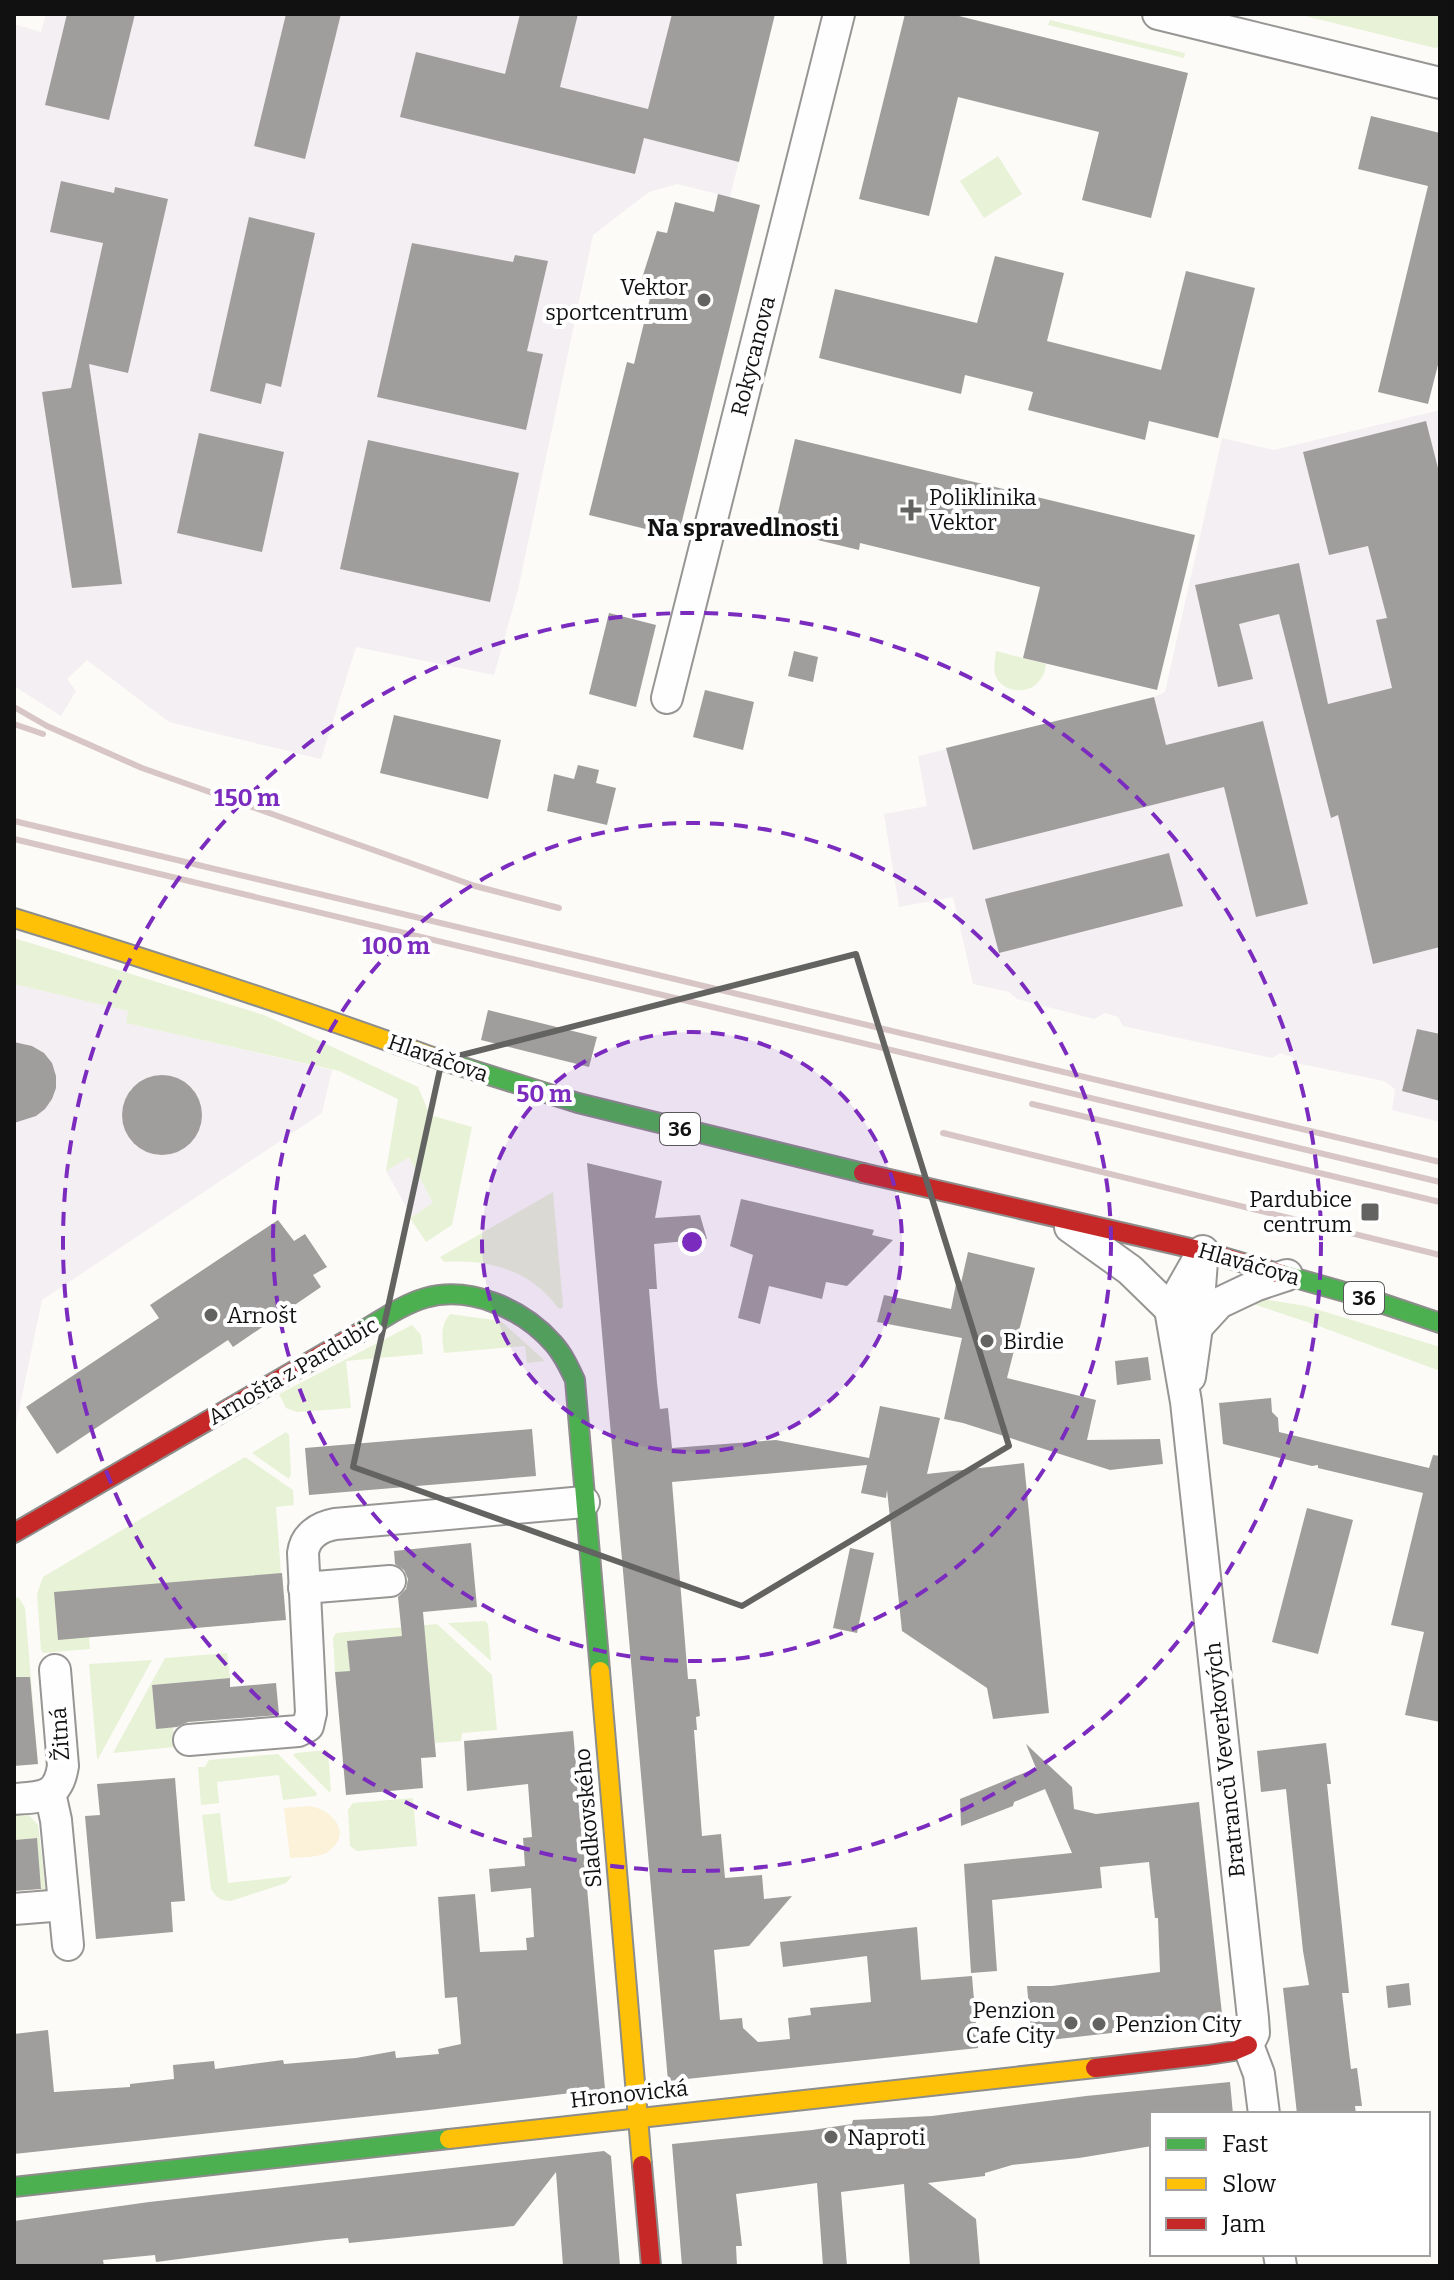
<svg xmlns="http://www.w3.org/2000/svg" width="1454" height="2280" font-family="Bitter,serif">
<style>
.industrial{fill:#f4eff3}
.green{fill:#e8f2d7}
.sand{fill:#fbf2d9}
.building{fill:#a09e9c}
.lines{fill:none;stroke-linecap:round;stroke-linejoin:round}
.street-casing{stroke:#979695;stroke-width:34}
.fast-casing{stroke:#8d8d8b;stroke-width:22}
.slow-casing{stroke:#8d8d8b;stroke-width:22}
.jam-casing{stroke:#8d8d8b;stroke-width:22}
.street{stroke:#fffefe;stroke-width:30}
.fast{stroke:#4caf50;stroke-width:18}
.slow{stroke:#ffc107;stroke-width:18}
.jam{stroke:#c62828;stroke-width:18}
.rail{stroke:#d8c6c7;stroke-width:6}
.marked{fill:none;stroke:#636362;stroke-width:6;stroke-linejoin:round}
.ring{fill:none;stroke:#7b2cbf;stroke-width:4;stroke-dasharray:14 10}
.poi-dot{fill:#636362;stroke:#fff;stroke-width:3}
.labels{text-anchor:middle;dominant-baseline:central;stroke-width:8;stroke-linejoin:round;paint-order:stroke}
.shield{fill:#fff;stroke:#585858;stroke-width:2}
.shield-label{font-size:20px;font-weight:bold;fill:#111}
.poi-label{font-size:22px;fill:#111;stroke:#fff;text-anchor:start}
.street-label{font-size:22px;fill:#111;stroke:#fff}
.neighbourhood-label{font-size:24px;font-weight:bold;fill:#111;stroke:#fff}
.centre{fill:#7b2cbf;stroke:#fff;stroke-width:4}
.ring-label{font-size:24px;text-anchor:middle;font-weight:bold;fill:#7b2cbf;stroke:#fff;stroke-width:8;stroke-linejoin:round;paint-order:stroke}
</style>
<rect width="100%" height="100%" fill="#fcfbf7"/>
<g class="industrial">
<path d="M46,14H775L730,197L677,184L649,192L593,235L518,590L494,675L356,647L321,759L169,722L87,660L67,679L76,691L61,716L14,686V24L41,32Z"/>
<path d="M1440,410V1122L1392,1110L1395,1089L1384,1081L1296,1063L1292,1057L1280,1053L1272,1058L1123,1026L1118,1017L1105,1013L1094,1019L1017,999L1009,992L973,984L953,897L899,907L884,814L927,806L918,756L1154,697L1165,692L1222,438L1274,450Z"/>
<path d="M14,984L129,1011L127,1023L332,1070L322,1113L42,1300L14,1434Z"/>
<path d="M408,1156L433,1203L412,1217L386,1171Z"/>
</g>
<g class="green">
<path d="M1297,14H1440V47L1435,48Z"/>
<path d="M1050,20L1185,53L1184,58L1048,25Z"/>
<path d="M998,156L1022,194L984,218L960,181Z"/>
<path d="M996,651L1046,664C1045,670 1044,676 1039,681C1029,695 1004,693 996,677C993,669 995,660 996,651Z"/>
<path d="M14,938L264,1015L418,1087L430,1115L472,1127L452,1225L426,1242L410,1218L433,1203L409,1157L386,1171L398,1099L339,1071L126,1023L128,1011L14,984Z"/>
<path d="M553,1192L563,1306L561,1309L558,1308C531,1270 489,1259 444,1262L440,1257Z"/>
<path d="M1268,1300L1306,1306L1440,1347V1371L1316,1325L1247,1302Z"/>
<path d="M450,1314L501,1321L545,1361L527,1363L525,1346L444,1353C442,1337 440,1326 450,1314Z"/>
<path d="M412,1325L421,1335L423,1354L346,1361L351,1408L297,1412L286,1408L279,1394Z"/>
<path d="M286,1432L289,1435L291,1474L289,1479L252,1453Z"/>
<path d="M245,1457L293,1490L294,1505L276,1507L281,1573L89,1637L90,1649L43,1653L41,1650L37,1594L43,1577Z"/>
<path d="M14,1597L19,1598L25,1608L34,1715L14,1718Z"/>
<path d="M485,1621L488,1624L491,1661L448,1623Z"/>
<path d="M437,1624L492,1675L497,1730L462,1733L461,1741L435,1743L424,1634L348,1641L350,1671L335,1672L333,1638L336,1633Z"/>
<path d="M227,1653L230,1678L152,1685L156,1728L173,1727L175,1747L113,1753L165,1658Z"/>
<path d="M152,1660L98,1759H97L89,1664Z"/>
<path d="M328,1750L331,1791L329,1792L293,1755L296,1753Z"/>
<path d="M278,1754L317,1793L316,1796L283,1800L279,1775L217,1782L219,1803L201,1805L198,1767H205L209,1760Z"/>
<path d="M413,1798L417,1846L357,1851L350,1846L348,1810L353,1803Z"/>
<path d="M14,1810L28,1814L38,1825L46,1891L41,1892L36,1838L14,1840Z"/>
<path d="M220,1813L228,1883L292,1876L286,1883L231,1901C222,1901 216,1898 211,1889L202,1815Z"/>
</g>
<path class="sand" d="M311,1806C334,1811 353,1834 328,1852C318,1858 301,1857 290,1858L284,1808Z"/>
<g class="building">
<path d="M67,14H135L109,120L45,105Z"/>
<path d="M286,14H341L305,159L254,146Z"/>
<path d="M520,14H578L560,87L648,109L672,14H775L739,162L644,138L635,174L400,117L416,52L505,74Z"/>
<path d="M905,14H951L1188,73L1151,218L1082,200L1099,132L958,97L929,216L859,199Z"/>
<path d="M1371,116L1440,133V357L1428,404L1378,392L1428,186L1358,169Z"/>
<path d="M61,181L114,193L115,187L168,199L128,373L89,364L122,584L72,588L42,392L71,388L103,243L50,232Z"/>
<path d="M718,194L760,205L678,537L589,515L627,362L634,364L650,298L637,294L657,231L667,233L675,202L714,212Z"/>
<path d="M249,217L315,233L281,387L266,383L261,404L210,391Z"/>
<path d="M412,243L513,262L515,255L548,261L527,351L543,354L526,430L377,397Z"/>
<path d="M995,256L1064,273L1047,341L1161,370L1186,271L1255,288L1218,438L1149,421L1145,440L1028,410L1033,392L965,375L961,394L819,358L835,289L977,323Z"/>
<path d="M1426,421L1440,476V947L1373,964L1338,815L1331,818L1279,614L1239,624L1253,679L1218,687L1195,585L1299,563L1328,704L1392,688L1376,620L1387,618L1368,546L1329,555L1303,452Z"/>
<path d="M199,433L284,452L262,552L177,533Z"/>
<path d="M795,439L1195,535L1157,690L1023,658L1040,587L860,543L859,550L776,530L779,518L777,517Z"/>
<path d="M368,440L519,473L490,602L340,569Z"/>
<path d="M609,613L656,625L636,707L589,694Z"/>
<path d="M794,651L818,657L813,682L788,676Z"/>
<path d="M705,690L754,702L743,750L693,737Z"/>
<path d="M1154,697L1166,745L1263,721L1308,904L1256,917L1224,787L973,850L946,748Z"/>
<path d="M394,715L501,740L488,799L380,773Z"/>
<path d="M578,765L599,770L596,783L616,788L607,825L547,811L554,774L574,779Z"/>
<path d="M1169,853L1183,906L999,953L985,899Z"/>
<path d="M488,1010L597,1037L589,1067L481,1040Z"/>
<path d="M1417,1029L1440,1034V1101L1402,1091Z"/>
<path d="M14,1042L32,1046L44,1053L52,1063L56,1076V1088L52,1099L45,1109L36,1116L14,1123Z"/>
<circle cx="162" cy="1115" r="40"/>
<path d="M587,1163L662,1181L655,1218L700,1215L707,1239L654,1244L657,1289H649L657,1383L660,1409L668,1408L672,1448L776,1440L869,1458L880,1406L940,1418L927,1474L1024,1463L1049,1713L993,1719L987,1688L902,1631L887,1490L886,1498L861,1493L867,1465L672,1482L688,1679H696L700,1716L696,1717L697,1730H694L702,1836L721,1834L725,1878L762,1875L764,1899L792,1896L749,1946L714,1950L720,2020L742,2018L743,2028L758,2042L790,2039L788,2018L811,2015L810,2008L871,2002L867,1956L783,1967L780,1942L917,1927L921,1980L972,1976L978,2048L668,2081Z"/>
<path d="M741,1199L874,1230L872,1235L893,1240L847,1286L826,1282L822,1299L769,1286L760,1324L738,1318L753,1255L730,1246Z"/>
<path d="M278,1220L294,1241L305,1234L327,1267L313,1275L321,1287L233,1347L228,1340L57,1454L26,1407L159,1318L150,1305Z"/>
<path d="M968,1252L1035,1268L1007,1378L1096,1400L1087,1440L1160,1439L1163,1464L1110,1470L963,1423L944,1419L962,1338L877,1322L884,1295L951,1309L956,1284L961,1283Z"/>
<path d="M1148,1357L1151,1380L1117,1385L1115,1361Z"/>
<path d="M1271,1398L1272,1412L1278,1418L1279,1432L1429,1468L1433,1455L1440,1456V1722L1405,1715L1424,1632L1391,1625L1423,1493L1318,1468V1465L1312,1466L1223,1444L1219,1403Z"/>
<path d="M532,1429L536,1476L309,1495L305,1448Z"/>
<path d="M1307,1508L1353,1520L1318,1654L1272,1642Z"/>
<path d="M471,1543L477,1607L423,1612L436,1757L421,1758L423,1788L346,1795L335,1672L350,1671L347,1641L402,1636L398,1597L406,1589L408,1579L404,1570L395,1564L394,1551Z"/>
<path d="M850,1548L874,1553L857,1633L833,1628Z"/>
<path d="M282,1573L286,1620L58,1640L54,1592Z"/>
<path d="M14,1677H30L38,1764L14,1766Z"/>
<path d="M230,1678V1687L276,1683L279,1715L188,1722L177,1727L156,1729L152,1685Z"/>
<path d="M573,1731L605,2089L429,2110L14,2154V2034L48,2030L54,2092L130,2087V2084L174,2079L173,2065L214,2061L215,2069L283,2060L284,2064L356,2058L395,2051L396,2058L439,2054L438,2049L461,2044L457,1997L445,1998L438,1897L475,1894L480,1952L527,1950L526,1938L534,1937L531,1888L491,1892L489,1869L525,1866L523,1838L532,1837L528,1784L467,1791L464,1741Z"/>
<path d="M1326,1743L1331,1784H1327L1349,1993H1342L1351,2069L1357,2068L1362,2106H1355L1356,2114H1297L1283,1988L1309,1985L1303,1951L1286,1789L1261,1792L1257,1751Z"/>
<path d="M1026,1744L1072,1787L1074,1809L1096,1814L1199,1802L1222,2014L1217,2021L1032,2042L1027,1986H1052L1160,1972L1158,1918H1155L1149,1862L1100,1867L1102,1888L992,1900L997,1971L971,1973L964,1864L1072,1853L1045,1789L1014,1802L1013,1806L961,1826L960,1799L1036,1768Z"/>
<path d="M175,1778L185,1901L171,1902L173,1932L96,1939L85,1816L100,1815L97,1784Z"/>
<path d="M37,1838L41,1889L14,1891V1840Z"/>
<path d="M1409,1983L1411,2005L1388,2008L1386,1986Z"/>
<path d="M1230,2082L1233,2114H1152V2146L1079,2158L1012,2165L985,2173V2176L928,2183L976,2219L980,2266H910L904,2184L841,2192L847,2266H823L817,2183L736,2194L742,2246H736L737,2266H682L672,2144L812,2130L852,2124L853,2120L932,2116L1086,2096Z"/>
<path d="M604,2151L611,2156L620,2266H563L556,2172L514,2226L349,2243L348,2238L326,2240L156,2262L155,2255L103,2260L104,2266H14V2221L149,2202Z"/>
</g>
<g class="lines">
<g class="street-casing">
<g id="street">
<path d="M1158,14L1440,83"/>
<path d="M667,698L839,14"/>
<path d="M1070,1227L1130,1270L1170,1309"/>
<path d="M1203,1251L1170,1309L1186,1402L1253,2018L1254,2033L1248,2045L1259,2074L1264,2114"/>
<path d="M1197,1327L1219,1303L1257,1285L1287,1275"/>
<path d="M1190,1377L1197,1327L1202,1261"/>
<path d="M304,1588L390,1581"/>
<path d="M189,1740L298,1731L308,1726L311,1713L303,1553C305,1536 319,1527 335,1524L584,1502"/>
<path d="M50,1793L56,1820L68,1945"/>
<path d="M14,1799C42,1797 58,1798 63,1766L55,1670"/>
<path d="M14,1909L64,1905"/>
<path d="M1279,2254L1281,2266"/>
</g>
</g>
<g class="fast-casing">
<g id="fast">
<path d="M441,1060L578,1103L863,1173"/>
<path d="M1281,1274L1366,1298L1440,1323"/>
<path d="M359,1333C380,1321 401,1305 425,1298C470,1285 523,1309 553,1343C563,1354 569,1367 575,1380L600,1671"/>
<path d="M14,2187L449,2139"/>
</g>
</g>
<g class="slow-casing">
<g id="slow">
<path d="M14,918C158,962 300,1009 441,1060"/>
<path d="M600,1671L642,2165"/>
<path d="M449,2139L1095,2068"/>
</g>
</g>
<g class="jam-casing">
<g id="jam">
<path d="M863,1173L1203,1251L1281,1274"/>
<path d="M14,1533L359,1333"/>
<path d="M1095,2068L1208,2055L1234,2051L1248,2045"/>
<path d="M642,2165L651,2266"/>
</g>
</g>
<use href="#street" class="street"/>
<use href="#fast" class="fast"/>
<use href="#slow" class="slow"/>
<use href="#jam" class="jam"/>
<g class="rail">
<path d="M14,707L47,726L142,768L475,886L559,908"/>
<path d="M14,724L43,734"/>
<path d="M14,821L1440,1162"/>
<path d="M14,839L1440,1182"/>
<path d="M1032,1104L1440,1202"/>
<path d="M943,1133L1440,1255"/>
</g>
</g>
<path class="marked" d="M856,954L1009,1446L742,1606L353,1467L442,1060Z"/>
<circle cx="692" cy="1242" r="210" fill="#7b2cbf" fill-opacity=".12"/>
<g class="ring">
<circle cx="692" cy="1242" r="210"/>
<circle cx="692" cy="1242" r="419"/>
<circle cx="692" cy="1242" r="629"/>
</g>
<g class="poi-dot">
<circle cx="704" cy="300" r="8"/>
<path d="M907 498h8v8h8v8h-8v8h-8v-8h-8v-8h8z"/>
<rect x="1360" y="1202" width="20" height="20" rx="4"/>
<circle cx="211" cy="1315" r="8"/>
<circle cx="987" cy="1341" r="8"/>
<circle cx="1071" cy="2023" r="8"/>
<circle cx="1099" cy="2024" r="8"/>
<circle cx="831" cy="2137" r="8"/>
</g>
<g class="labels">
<g class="shield">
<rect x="660" y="1113" width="40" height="32" rx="6"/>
<rect x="1344" y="1282" width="40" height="32" rx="6"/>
</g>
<g class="shield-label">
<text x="680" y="1129">36</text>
<text x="1364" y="1298">36</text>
</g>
<g class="poi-label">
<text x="688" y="287" text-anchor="end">Vektor<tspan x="688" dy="25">sportcentrum</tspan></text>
<text x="929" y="497">Poliklinika<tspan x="929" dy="25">Vektor</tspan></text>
<text x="1352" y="1199" text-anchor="end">Pardubice<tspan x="1352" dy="25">centrum</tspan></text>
<text x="227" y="1315">Arnošt</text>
<text x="1003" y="1341">Birdie</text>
<text x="1055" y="2010" text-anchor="end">Penzion<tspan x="1055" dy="25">Cafe City</tspan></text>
<text x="1115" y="2024">Penzion City</text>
<text x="847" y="2137">Naproti</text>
</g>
<g class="street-label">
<text transform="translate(753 356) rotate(-76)">Rokycanova</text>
<text transform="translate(438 1058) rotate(19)">Hlaváčova</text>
<text transform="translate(1249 1264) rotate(16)">Hlaváčova</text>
<text transform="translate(293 1371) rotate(-30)">Arnošta z Pardubic</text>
<text transform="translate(60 1734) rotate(-94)">Žitná</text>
<text transform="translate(1225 1760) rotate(-96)">Bratranců Veverkových</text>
<text transform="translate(588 1818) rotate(-95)">Sladkovského</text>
<text transform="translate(629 2094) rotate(-6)">Hronovická</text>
</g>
<g class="neighbourhood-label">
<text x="743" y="528">Na spravedlnosti</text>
</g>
</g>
<circle cx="692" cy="1242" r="12" class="centre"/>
<g class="ring-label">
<text x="247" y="806">150 m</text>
<text x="396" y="954">100 m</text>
<text x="544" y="1102">50 m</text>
</g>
<rect width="1454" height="2280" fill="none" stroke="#111111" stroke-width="32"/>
<rect x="1150" y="2112" width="280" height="144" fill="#ffffff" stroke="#a0a0a0" stroke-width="2"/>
<rect x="1166" y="2138" width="40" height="12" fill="#4caf50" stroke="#a0a0a0" stroke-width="2"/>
<text x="1222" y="2152" font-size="24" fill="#111111">Fast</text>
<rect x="1166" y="2178" width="40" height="12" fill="#ffc107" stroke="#a0a0a0" stroke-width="2"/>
<text x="1222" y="2192" font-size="24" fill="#111111">Slow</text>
<rect x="1166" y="2218" width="40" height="12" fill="#c62828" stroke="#a0a0a0" stroke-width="2"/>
<text x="1222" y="2232" font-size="24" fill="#111111">Jam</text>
</svg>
